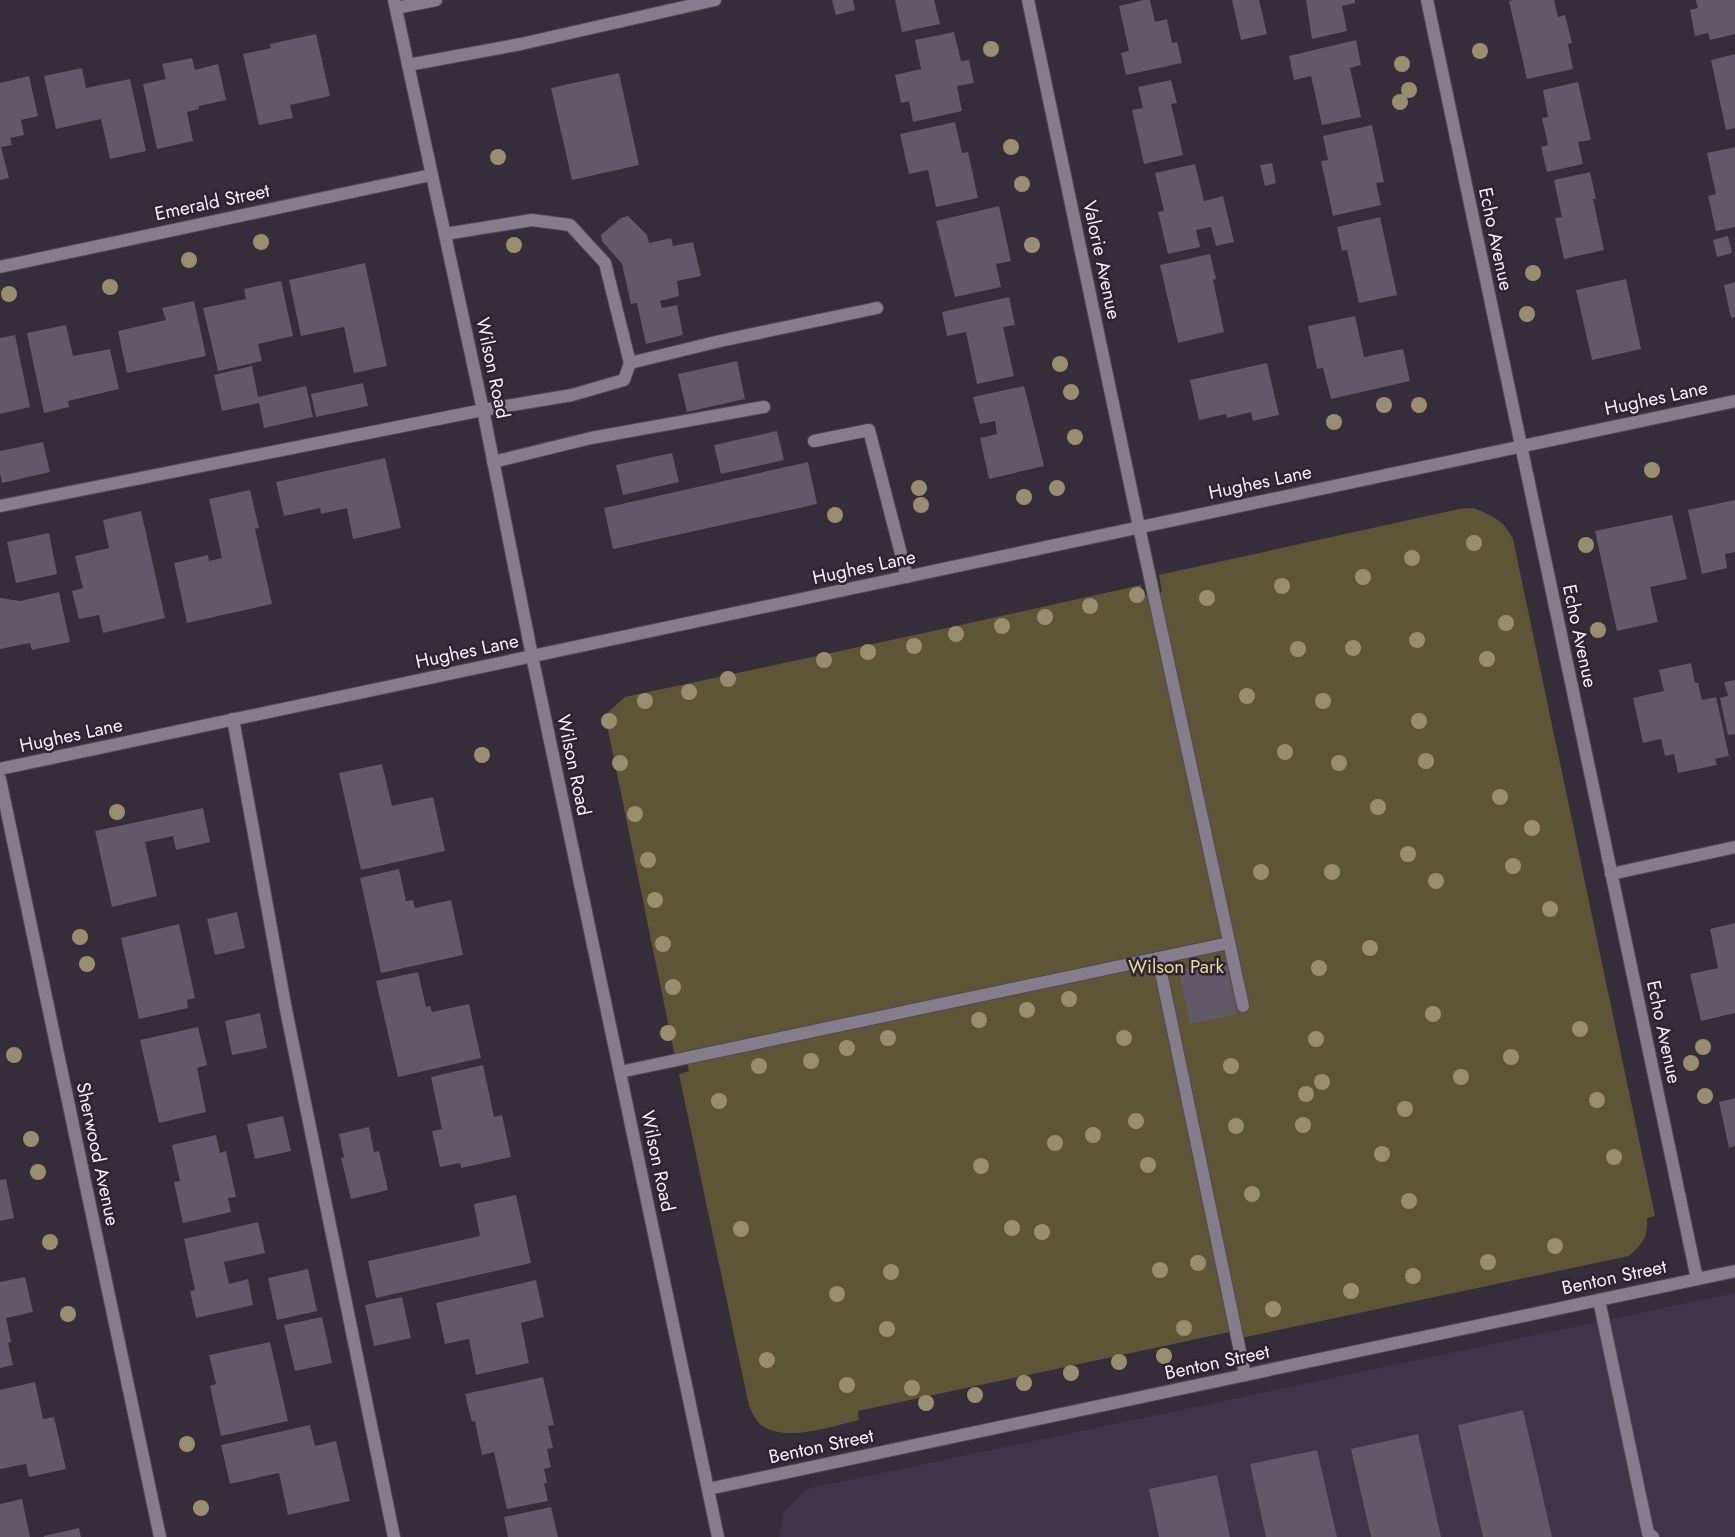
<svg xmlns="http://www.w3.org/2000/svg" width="1735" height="1537" font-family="Jost,sans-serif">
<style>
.built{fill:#403548}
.green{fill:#5d5636}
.building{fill:#615868}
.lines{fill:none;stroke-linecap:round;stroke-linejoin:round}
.service-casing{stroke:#504a55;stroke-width:14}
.minor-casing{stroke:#504a55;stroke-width:14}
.tertiary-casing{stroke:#504a55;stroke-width:14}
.service{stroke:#857c8c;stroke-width:12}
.minor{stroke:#857c8c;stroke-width:12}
.tertiary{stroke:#857c8c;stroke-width:12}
.tree{fill:#998d6f}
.labels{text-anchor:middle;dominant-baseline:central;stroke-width:5;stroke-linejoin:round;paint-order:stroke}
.street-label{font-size:19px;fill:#f3eef7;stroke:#2c2431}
.park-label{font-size:19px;fill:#eadc9a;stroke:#2c2431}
</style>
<rect width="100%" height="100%" fill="#362d3b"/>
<path class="built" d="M1735,1293V1537H779L784,1512L806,1489Z"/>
<path class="green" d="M1473,508C1491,515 1504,520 1513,539L1655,1216L1647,1218C1648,1238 1643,1243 1629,1256L1241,1338L1239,1330L858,1411L859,1420C831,1426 787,1443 761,1425C755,1420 752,1412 749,1406L679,1074L689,1071L685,1054L675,1057L605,715L625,697L924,633L1141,585L1143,596L1162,592L1159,575L1459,509Z"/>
<g class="building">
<path d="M832,0H853L855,10L836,15Z"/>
<path d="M895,0H934L940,24L902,32Z"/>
<path d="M1144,0H1150L1155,22L1167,19L1172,43L1177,42L1182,63L1126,75L1121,53L1129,51L1119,6Z"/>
<path d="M1232,0H1259L1267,34L1241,40Z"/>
<path d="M1306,0H1355V3L1342,6L1347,31L1312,39Z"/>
<path d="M1513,0H1554L1558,17L1565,15L1572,43L1568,44L1573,69L1527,79L1509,1Z"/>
<path d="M1696,0H1735V34L1710,40L1708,33L1695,36L1690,10L1698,8Z"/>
<path d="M954,32L961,61L969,60L974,83L957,86L962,111L913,122L909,101L901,103L895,75L921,69L915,40Z"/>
<path d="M316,34L330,96L290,105L293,118L259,125L243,54L271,48L270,44Z"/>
<path d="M1356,40L1361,65L1350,68L1361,117L1322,125L1311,76L1294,80L1289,56Z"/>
<path d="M1735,54V128L1726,130L1711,60Z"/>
<path d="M192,58L195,70L218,64L226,100L199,106V109L187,112L193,141L157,149L143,84L166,79L162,64Z"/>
<path d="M82,68L86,88L130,79L146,151L110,159L101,119L56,129L44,76Z"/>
<path d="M619,73L639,165L572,180L551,88Z"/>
<path d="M29,76L38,116L21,120L24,135L10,138L12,145L1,147L9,178L0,180V83Z"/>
<path d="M1171,80L1177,103L1171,104L1183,155L1144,164L1132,110L1143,108L1138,87Z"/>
<path d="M1578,82L1591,140L1578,142L1583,164L1547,172L1541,147L1548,145L1542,118L1548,117L1543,90Z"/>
<path d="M955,122L962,153L968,152L978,198L936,207L928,170L909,174L900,134Z"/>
<path d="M1372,125L1384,182L1376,183L1381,205L1333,216L1321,161L1328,160L1323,136Z"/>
<path d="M1735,147V227L1716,231L1708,196L1716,194L1707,153Z"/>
<path d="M1272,163L1276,183L1265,186L1260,165Z"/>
<path d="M1195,164L1204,201L1223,196L1234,242L1216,246L1211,227L1196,230L1200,247L1168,254L1158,212L1164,211L1155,173Z"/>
<path d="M1590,172L1596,199H1593L1604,250L1564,259L1555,218L1562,217L1554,180Z"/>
<path d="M999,206L1011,261L996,264L1001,287L955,297L936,221Z"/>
<path d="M628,216L647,235L649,243L671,238L673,246L693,242L701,276L677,281L679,296L660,301L662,308L677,305L683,335L646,344L637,303L631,304L622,264L602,241L601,235L621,218Z"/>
<path d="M1380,217L1397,295L1359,303L1347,250L1342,251L1337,227Z"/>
<path d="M1728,236L1732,253L1717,257L1713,240Z"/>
<path d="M1210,254L1216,279L1213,280L1224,332L1178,343L1160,265Z"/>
<path d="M365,263L387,366L354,373L344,327L301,336L289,280Z"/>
<path d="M1626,279L1641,349L1592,360L1576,290Z"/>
<path d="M281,281L293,336L258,344L262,361L218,371L203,308L246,299L244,289Z"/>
<path d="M1735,282V317L1731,318L1724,285Z"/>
<path d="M1009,297L1015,325L1003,327L1014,376L977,384L966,332L947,336L942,312Z"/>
<path d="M194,301L206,356L127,373L118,331L166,320L162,308Z"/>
<path d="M1355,316L1364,357L1403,349L1410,381L1331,399L1323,368L1317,369L1308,326Z"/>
<path d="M66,325L73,356L110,349L119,389L68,401L69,407L44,413L27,333Z"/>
<path d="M15,335L30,407L0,414V338Z"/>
<path d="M737,361L745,399L687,412L678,374Z"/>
<path d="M1267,363L1279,415L1253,421L1251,412L1227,418L1226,414L1199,420L1190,380Z"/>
<path d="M252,366L258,397L306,386L313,417L264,428L259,403L222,411L214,375Z"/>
<path d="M363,383L368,406L316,417L311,394Z"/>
<path d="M1024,386L1044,466L989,479L980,438L997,434L995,421L980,424L973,397Z"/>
<path d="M777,431L784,460L721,474L714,445Z"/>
<path d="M43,442L50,472L2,483L0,473V451Z"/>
<path d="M672,453L679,482L623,495L616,465Z"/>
<path d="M385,458L401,528L353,539L347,508L321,514L320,508L284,516L276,482Z"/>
<path d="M808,462L817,504L613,549L604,508Z"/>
<path d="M250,490L259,528L255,529L272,604L187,623L174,563L208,555L209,561L222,558L209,499Z"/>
<path d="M1735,500V552L1725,554L1727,568L1702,574L1688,510Z"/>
<path d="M141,511L165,618L103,633L99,615L79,619L72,591L83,588L75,556L109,548L103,520Z"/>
<path d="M1672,515L1687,579L1650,587L1658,622L1617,631L1595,531Z"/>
<path d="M49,533L57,574L16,583L7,542Z"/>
<path d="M59,592L70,642L32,650L30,643L0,649V598L20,601Z"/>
<path d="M1691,663L1695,683H1698L1702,700L1716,697L1729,756L1715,759L1717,765L1678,773L1674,754L1665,756L1661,739L1643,743L1633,698L1664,691L1659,670Z"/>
<path d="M1735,680V734L1728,735L1720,698L1728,696L1724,682Z"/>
<path d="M382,764L392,806L433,797L445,851L361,870L339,773Z"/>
<path d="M203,808L210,842L176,850L173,836L145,842L157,896L112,907L95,831Z"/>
<path d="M399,869L406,901L413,900L415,908L451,900L463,955L381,973L360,878Z"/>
<path d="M237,912L245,948L215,955L207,919Z"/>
<path d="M1735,923V1013L1701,1021L1690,974L1718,968L1710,929Z"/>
<path d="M179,924L195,998L187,1000L188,1008L139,1019L121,938Z"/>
<path d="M1226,960L1237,1014L1190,1024L1179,971Z"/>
<path d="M418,972L426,1007L430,1006L432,1012L469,1004L481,1058L398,1077L376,981Z"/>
<path d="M260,1013L267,1048L232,1055L225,1021Z"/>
<path d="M198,1027L207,1065L197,1068L206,1112L159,1123L140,1040Z"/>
<path d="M483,1065L494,1117L502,1115L511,1157L461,1168L460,1163L440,1167L432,1131L442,1129L431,1077Z"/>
<path d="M1735,1098V1146L1729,1148L1719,1102Z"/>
<path d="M283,1116L291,1151L255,1159L247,1124Z"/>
<path d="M369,1127L374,1152L379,1151L388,1190L351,1199L341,1158L344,1157L339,1134Z"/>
<path d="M216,1135L220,1153L226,1151L236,1197L228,1198L231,1212L183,1223L174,1182L180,1181L172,1145Z"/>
<path d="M6,1179L14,1218L0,1221V1180Z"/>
<path d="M516,1195L531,1263L376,1298L368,1261L480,1236L474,1204Z"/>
<path d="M258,1222L265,1253L224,1262L229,1284L248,1279L253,1305L196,1318L190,1291L195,1290L184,1239Z"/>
<path d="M308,1269L317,1311L277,1320L268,1278Z"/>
<path d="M25,1277L33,1312L6,1318L11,1342L8,1343L13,1365L0,1368V1282Z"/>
<path d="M536,1280L544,1317L521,1323L529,1363L476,1375L469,1339L445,1344L436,1303Z"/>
<path d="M402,1297L411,1338L374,1346L365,1305Z"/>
<path d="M322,1317L332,1363L295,1371L284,1325Z"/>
<path d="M270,1342L288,1421L221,1436L210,1386L216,1384L209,1355Z"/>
<path d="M543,1377L554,1425L548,1426L553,1448L547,1449L551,1467L544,1469L547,1482L544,1484L548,1501L507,1509L494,1452L482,1455L475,1421L472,1422L465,1394Z"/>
<path d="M35,1382L43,1419L54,1417L66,1469L29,1477L26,1464L0,1469V1390Z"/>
<path d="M1523,1410L1552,1537H1483L1458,1425Z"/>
<path d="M310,1425L315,1446L336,1441L350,1501L288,1515L279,1473L230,1484L221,1445Z"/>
<path d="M1418,1434L1441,1537H1371L1351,1449Z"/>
<path d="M1317,1450L1337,1537H1266L1250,1464Z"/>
<path d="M1217,1475L1230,1537H1159L1149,1489Z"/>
<path d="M22,1499L30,1537H0V1504Z"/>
<path d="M551,1507L558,1537H508L504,1517Z"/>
<path d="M79,1528L81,1537H44V1536Z"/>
</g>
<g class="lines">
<g class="service-casing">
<g id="service">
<path d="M396,8L436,0"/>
<path d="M408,65L521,44L715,0"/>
<path d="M445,234L532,220L570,225L605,263L630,363"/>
<path d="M814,441L869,430L907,577"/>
<path d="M493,462L591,438L764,407"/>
<path d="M0,506L483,410L572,395L624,380L630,363L720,341L877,308"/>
<path d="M1139,527L1243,1006"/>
<path d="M233,719L286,1010L394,1537"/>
<path d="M1158,958L1245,1375"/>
<path d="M620,1072L1229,943"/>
<path d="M1599,1300L1648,1533L1653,1537"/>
</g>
</g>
<g class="minor-casing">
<g id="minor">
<path d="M1028,0L1139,527"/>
<path d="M1427,0L1697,1279"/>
<path d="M0,267L431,175"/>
<path d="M0,779L160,1537"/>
<path d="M1611,874L1735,847"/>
<path d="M708,1489L1735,1271"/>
</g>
</g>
<g class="tertiary-casing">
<g id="tertiary">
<path d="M394,0L483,410L532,656L718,1537"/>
<path d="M0,769L1735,401"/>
</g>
</g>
<use href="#service" class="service"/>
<use href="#minor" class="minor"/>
<use href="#tertiary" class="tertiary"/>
</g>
<g class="tree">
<circle cx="991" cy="49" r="8"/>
<circle cx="1480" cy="51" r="8"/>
<circle cx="1402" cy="64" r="8"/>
<circle cx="1409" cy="90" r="8"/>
<circle cx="1400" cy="102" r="8"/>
<circle cx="1011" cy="147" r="8"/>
<circle cx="498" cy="157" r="8"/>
<circle cx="1022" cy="184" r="8"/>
<circle cx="261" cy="242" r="8"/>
<circle cx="514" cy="245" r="8"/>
<circle cx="1032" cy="245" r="8"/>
<circle cx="189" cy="260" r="8"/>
<circle cx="1533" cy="273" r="8"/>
<circle cx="110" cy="287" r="8"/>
<circle cx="9" cy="294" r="8"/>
<circle cx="1527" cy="314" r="8"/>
<circle cx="1060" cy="364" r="8"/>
<circle cx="1071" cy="392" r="8"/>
<circle cx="1384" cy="405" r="8"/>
<circle cx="1419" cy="405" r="8"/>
<circle cx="1334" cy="422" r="8"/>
<circle cx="1075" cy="437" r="8"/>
<circle cx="1652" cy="470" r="8"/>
<circle cx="919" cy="488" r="8"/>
<circle cx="1057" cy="488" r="8"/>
<circle cx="1024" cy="497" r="8"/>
<circle cx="921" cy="505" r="8"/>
<circle cx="835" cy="515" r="8"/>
<circle cx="1474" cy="543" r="8"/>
<circle cx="1586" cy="545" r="8"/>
<circle cx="1412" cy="558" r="8"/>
<circle cx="1363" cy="577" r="8"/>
<circle cx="1282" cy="586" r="8"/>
<circle cx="1137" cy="595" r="8"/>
<circle cx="1207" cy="598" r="8"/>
<circle cx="1090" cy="606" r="8"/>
<circle cx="1045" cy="617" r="8"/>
<circle cx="1506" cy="623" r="8"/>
<circle cx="1002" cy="626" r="8"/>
<circle cx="1598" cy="630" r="8"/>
<circle cx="956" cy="634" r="8"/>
<circle cx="1417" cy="640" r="8"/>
<circle cx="914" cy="646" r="8"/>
<circle cx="1353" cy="648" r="8"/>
<circle cx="1298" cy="649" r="8"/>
<circle cx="868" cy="652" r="8"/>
<circle cx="1487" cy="659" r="8"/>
<circle cx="824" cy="660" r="8"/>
<circle cx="728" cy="679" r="8"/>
<circle cx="689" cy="692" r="8"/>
<circle cx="1247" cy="696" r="8"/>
<circle cx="645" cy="701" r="8"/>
<circle cx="1323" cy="701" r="8"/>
<circle cx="609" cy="721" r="8"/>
<circle cx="1419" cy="721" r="8"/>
<circle cx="1285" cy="752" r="8"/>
<circle cx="482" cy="755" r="8"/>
<circle cx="1426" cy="761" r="8"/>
<circle cx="620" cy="763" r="8"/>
<circle cx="1339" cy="763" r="8"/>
<circle cx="1500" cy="797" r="8"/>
<circle cx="1378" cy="807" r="8"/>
<circle cx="117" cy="812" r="8"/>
<circle cx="635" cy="814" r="8"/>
<circle cx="1532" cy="828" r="8"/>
<circle cx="1408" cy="854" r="8"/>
<circle cx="648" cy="860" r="8"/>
<circle cx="1513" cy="866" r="8"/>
<circle cx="1261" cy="872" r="8"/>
<circle cx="1332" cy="872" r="8"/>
<circle cx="1436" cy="881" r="8"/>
<circle cx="655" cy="900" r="8"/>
<circle cx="1550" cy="909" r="8"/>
<circle cx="80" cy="937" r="8"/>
<circle cx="663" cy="944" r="8"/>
<circle cx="1370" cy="948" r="8"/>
<circle cx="87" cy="964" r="8"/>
<circle cx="1319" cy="968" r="8"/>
<circle cx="673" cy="987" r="8"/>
<circle cx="1069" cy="999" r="8"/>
<circle cx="1027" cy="1010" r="8"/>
<circle cx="1433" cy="1014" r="8"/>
<circle cx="979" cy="1020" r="8"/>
<circle cx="1580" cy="1029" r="8"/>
<circle cx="668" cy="1033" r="8"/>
<circle cx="888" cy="1038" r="8"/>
<circle cx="1124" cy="1038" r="8"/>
<circle cx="1316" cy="1039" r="8"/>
<circle cx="1703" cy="1047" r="8"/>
<circle cx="847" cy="1048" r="8"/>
<circle cx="14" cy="1055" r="8"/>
<circle cx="1511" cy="1057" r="8"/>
<circle cx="811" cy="1061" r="8"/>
<circle cx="1691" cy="1063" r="8"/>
<circle cx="759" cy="1066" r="8"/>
<circle cx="1231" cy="1066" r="8"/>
<circle cx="1461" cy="1077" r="8"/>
<circle cx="1322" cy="1082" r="8"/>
<circle cx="1306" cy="1094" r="8"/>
<circle cx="1705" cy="1096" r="8"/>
<circle cx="1597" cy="1100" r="8"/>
<circle cx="719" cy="1101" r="8"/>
<circle cx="1405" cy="1109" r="8"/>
<circle cx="1136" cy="1121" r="8"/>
<circle cx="1303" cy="1125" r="8"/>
<circle cx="1236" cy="1126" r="8"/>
<circle cx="1093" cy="1135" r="8"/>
<circle cx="31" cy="1139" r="8"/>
<circle cx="1055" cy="1143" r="8"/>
<circle cx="1382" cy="1154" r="8"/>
<circle cx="1614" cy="1157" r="8"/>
<circle cx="1148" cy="1165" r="8"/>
<circle cx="981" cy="1166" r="8"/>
<circle cx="38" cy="1172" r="8"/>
<circle cx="1252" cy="1194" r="8"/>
<circle cx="1409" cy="1201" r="8"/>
<circle cx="1012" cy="1228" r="8"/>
<circle cx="741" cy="1229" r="8"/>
<circle cx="1042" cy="1232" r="8"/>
<circle cx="50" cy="1242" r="8"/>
<circle cx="1555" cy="1246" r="8"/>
<circle cx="1488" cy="1262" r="8"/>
<circle cx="1198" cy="1263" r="8"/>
<circle cx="1160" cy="1270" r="8"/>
<circle cx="891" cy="1272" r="8"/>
<circle cx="1413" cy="1276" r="8"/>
<circle cx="1351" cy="1291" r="8"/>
<circle cx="837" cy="1294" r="8"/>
<circle cx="1273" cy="1309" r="8"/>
<circle cx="68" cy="1314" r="8"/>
<circle cx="1184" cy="1328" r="8"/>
<circle cx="887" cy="1329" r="8"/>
<circle cx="1164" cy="1356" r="8"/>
<circle cx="767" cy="1360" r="8"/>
<circle cx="1119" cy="1362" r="8"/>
<circle cx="1071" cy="1373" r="8"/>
<circle cx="1024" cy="1383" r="8"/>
<circle cx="847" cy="1385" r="8"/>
<circle cx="912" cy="1388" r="8"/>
<circle cx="975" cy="1395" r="8"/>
<circle cx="926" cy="1403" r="8"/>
<circle cx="187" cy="1444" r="8"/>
<circle cx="201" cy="1508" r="8"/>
</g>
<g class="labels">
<g class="street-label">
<text transform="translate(212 202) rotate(-12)">Emerald Street</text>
<text transform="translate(1496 239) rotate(78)">Echo Avenue</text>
<text transform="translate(1102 260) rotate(78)">Valorie Avenue</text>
<text transform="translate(493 368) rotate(78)">Wilson Road</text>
<text transform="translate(1656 398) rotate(-12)">Hughes Lane</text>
<text transform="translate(1260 482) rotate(-12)">Hughes Lane</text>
<text transform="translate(864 567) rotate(-12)">Hughes Lane</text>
<text transform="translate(1580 636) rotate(78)">Echo Avenue</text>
<text transform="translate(467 651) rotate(-12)">Hughes Lane</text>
<text transform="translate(71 735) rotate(-12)">Hughes Lane</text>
<text transform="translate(574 765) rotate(78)">Wilson Road</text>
<text transform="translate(1664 1032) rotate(78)">Echo Avenue</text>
<text transform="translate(98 1154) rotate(78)">Sherwood Avenue</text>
<text transform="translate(658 1161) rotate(78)">Wilson Road</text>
<text transform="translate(1614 1277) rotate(-12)">Benton Street</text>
<text transform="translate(1217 1362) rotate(-12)">Benton Street</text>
<text transform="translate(821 1446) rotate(-12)">Benton Street</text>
</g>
<g class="park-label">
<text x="1176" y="966">Wilson Park</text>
</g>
</g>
</svg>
